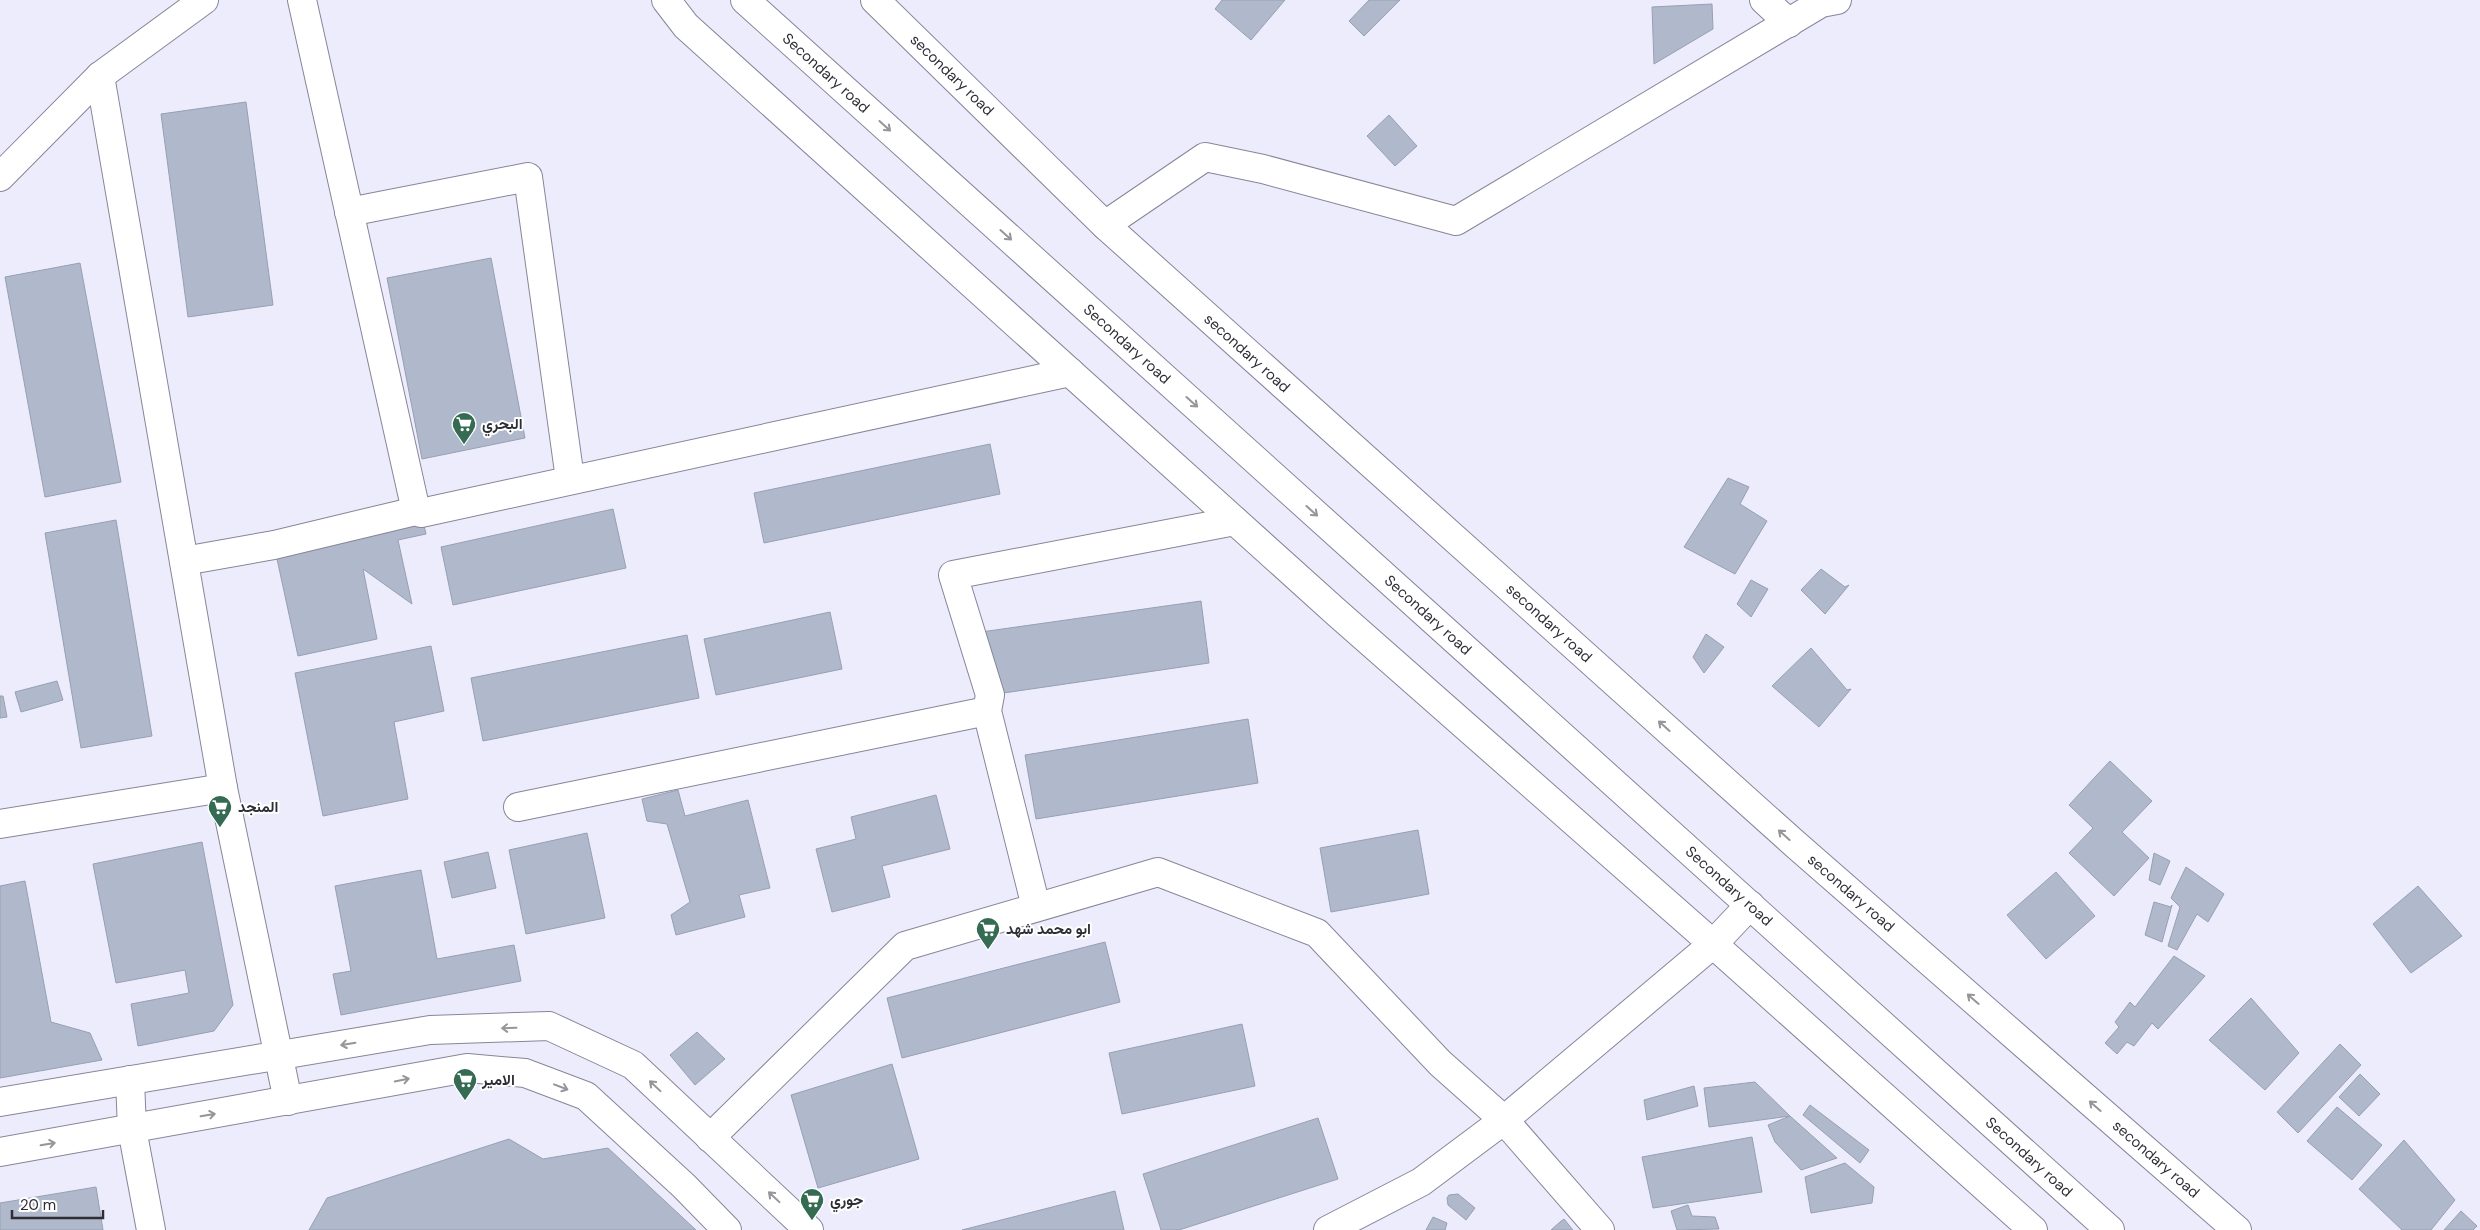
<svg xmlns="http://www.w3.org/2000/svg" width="2480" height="1230" font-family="'DM Sans',Vazirmatn,sans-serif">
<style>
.building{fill:#b0b9cb;stroke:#97a0b2}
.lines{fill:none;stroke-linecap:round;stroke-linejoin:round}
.minor-casing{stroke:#878598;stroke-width:30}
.primary-casing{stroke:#878598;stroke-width:30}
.minor{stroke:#fff;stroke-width:28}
.primary{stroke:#fff;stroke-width:28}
.oneway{stroke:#96969a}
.labels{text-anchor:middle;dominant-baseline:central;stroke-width:4;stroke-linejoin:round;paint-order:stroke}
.street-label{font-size:15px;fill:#2e2e36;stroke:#fff}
.poi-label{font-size:15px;font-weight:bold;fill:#2e2e36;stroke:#fff;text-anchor:start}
</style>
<rect width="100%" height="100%" fill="#edecfc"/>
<g class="building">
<path d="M1222,0H1285L1251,40L1215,9Z"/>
<path d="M1369,0H1400L1364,36L1349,21Z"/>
<path d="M1712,4L1713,29L1654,64L1652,7Z"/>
<path d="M246,102L273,305L188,317L161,114Z"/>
<path d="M1389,115L1417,146L1395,166L1367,136Z"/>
<path d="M491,258L525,438L422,459L387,278Z"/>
<path d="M80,263L121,482L45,497L5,277Z"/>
<path d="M990,444L1000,494L764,543L754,493Z"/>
<path d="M1728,478L1749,487L1740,504L1767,521L1735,574L1684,547Z"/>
<path d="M613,509L626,568L453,605L441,547Z"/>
<path d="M421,513L426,534L398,540L412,604L363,569L377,639L298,656L274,545Z"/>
<path d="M116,520L152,736L81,748L45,533Z"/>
<path d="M1821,569L1845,587L1849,585L1825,614L1801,590Z"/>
<path d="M1751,580L1768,589L1751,617L1737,604Z"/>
<path d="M1201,601L1209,663L990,695L981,632Z"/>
<path d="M830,612L842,669L716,695L704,639Z"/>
<path d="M1706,634L1724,647L1704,673L1693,657Z"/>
<path d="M687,635L699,698L483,741L471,678Z"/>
<path d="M431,646L444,711L394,722L408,799L323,816L295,673Z"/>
<path d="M1811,648L1847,690L1851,689L1819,727L1772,686Z"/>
<path d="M57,681L63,700L21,712L15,692Z"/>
<path d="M0,696H3L7,717L0,718Z"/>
<path d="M1248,719L1258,783L1036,819L1025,755Z"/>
<path d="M2110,761L2152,801L2122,832L2149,858L2114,896L2069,853L2093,828L2069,805Z"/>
<path d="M678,790L685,816L748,800L770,888L739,895L745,917L676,935L671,915L690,902L667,824L647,821L642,799Z"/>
<path d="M936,795L950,849L882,866L890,897L832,912L816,849L856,839L851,817Z"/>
<path d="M1418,830L1429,894L1331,912L1320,848Z"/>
<path d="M587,833L605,918L526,934L509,850Z"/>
<path d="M202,842L233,1005L214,1031L138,1046L131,1004L189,993L185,970L116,983L93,864Z"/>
<path d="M488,852L496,888L452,898L444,862Z"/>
<path d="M2154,853L2170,861L2160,885L2149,880Z"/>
<path d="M2186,867L2224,894L2208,922L2197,914L2177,950L2168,946L2180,907L2171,898Z"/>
<path d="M421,870L437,959L514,945L521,981L341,1015L333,974L351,971L335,886Z"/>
<path d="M2056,872L2095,916L2046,959L2007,915Z"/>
<path d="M25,881L51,1022L90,1033L102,1060L0,1078V886Z"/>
<path d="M2418,886L2462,936L2411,973L2373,924Z"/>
<path d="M2154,902L2171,907L2172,905L2162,942L2145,935Z"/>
<path d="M1105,942L1120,1002L902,1058L887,998Z"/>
<path d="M2174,956L2205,976L2158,1029L2152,1023L2134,1046L2127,1042L2117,1054L2105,1043L2119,1027L2115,1022L2130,1002L2135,1007Z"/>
<path d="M2251,998L2299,1053L2265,1090L2209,1040Z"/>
<path d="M1242,1024L1255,1086L1122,1114L1109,1053Z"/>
<path d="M697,1032L725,1059L695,1085L670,1055Z"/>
<path d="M2340,1044L2361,1065L2298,1133L2277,1112Z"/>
<path d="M892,1064L919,1159L818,1188L791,1095Z"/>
<path d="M2360,1074L2380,1094L2359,1116L2339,1097Z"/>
<path d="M1755,1082L1790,1116L1709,1127L1704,1088Z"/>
<path d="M1694,1086L1698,1106L1647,1120L1644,1100Z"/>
<path d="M1810,1105L1869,1150L1860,1163L1803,1115Z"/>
<path d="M2337,1107L2382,1145L2352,1180L2307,1141Z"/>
<path d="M1790,1116L1837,1158L1801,1170L1775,1142L1768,1125Z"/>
<path d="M1318,1118L1338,1179L1179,1230H1161L1143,1174Z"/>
<path d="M1752,1137L1762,1192L1653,1208L1642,1157Z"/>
<path d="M509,1139L543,1159L608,1148L696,1230H309L327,1198Z"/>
<path d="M2404,1140L2455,1200L2431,1230H2402L2359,1189Z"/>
<path d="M1845,1163L1874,1187L1872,1203L1811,1213L1805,1177Z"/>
<path d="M96,1187L103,1230H0V1203Z"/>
<path d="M1115,1191L1124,1230H962Z"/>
<path d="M1458,1194L1475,1208L1466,1220L1448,1205L1447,1198L1449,1195Z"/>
<path d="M1688,1205L1692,1216L1715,1217L1719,1229L1677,1230L1671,1211Z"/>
<path d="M2461,1211L2477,1226L2473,1230H2444Z"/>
<path d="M1433,1217L1447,1223L1445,1230H1426Z"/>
<path d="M1564,1219L1573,1230H1551L1560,1222Z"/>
</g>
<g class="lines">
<g class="minor-casing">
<g id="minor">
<path d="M302,0L416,511"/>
<path d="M666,0L686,26L1336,612L1713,944L2033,1230"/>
<path d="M1764,0L1789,23"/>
<path d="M100,76L223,788L288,1101"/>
<path d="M0,177L100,76L204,0"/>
<path d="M349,212L528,177L570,479"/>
<path d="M1105,225L1205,157L1263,169L1456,221L1821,3L1837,0"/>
<path d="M184,561L274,545L416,511L421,513L1070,372"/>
<path d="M518,807L987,711"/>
<path d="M0,824L223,788"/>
<path d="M1036,907L987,711L990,695L953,575L1235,521"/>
<path d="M130,1080L132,1129L151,1230"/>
<path d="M0,1102L430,1030L549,1026L633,1065L809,1230"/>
<path d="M710,1138L905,946L1158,872L1317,933L1440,1063L1504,1120L1713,944L1750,905"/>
<path d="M0,1152L467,1068L525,1073L586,1096L684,1186L727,1230"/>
<path d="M1328,1230L1421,1182L1504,1120L1600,1230"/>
</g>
</g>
<g class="primary-casing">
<g id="primary">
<path d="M745,0L2110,1230"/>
<path d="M875,0L1105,225L1795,844L2237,1230"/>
</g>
</g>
<use href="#minor" class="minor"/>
<use href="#primary" class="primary"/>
</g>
<defs><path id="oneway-shaft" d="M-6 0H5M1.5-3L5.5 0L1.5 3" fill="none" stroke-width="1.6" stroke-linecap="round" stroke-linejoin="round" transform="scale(1.25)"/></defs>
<g class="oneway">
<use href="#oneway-shaft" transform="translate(885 126) rotate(42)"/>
<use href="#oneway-shaft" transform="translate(1006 235) rotate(42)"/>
<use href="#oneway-shaft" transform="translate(1192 402) rotate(42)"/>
<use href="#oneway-shaft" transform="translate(1312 511) rotate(42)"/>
<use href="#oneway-shaft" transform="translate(1664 726) rotate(-138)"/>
<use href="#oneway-shaft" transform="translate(1784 835) rotate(-138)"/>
<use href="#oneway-shaft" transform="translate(1973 999) rotate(-139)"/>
<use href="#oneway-shaft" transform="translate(509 1028) rotate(178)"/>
<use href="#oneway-shaft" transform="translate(348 1044) rotate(171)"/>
<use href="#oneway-shaft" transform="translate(402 1080) rotate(-11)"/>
<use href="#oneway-shaft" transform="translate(655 1086) rotate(-137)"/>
<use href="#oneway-shaft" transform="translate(561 1087) rotate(21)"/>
<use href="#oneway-shaft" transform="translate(2095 1106) rotate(-139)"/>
<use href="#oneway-shaft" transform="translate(208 1115) rotate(-10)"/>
<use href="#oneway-shaft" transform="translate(48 1144) rotate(-10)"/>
<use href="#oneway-shaft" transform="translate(774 1197) rotate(-137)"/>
</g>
<defs>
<g id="supermarket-pin" transform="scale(1.25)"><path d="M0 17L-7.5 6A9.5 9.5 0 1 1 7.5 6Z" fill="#346b52" stroke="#fff"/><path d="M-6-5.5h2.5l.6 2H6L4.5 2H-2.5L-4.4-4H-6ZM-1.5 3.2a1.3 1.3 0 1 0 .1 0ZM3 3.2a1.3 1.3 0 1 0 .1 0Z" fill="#fff"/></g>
</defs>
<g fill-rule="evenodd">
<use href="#supermarket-pin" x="464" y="424"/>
<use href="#supermarket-pin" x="220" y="807"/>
<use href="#supermarket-pin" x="988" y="929"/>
<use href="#supermarket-pin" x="465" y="1080"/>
<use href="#supermarket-pin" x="812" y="1200"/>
</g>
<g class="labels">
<g class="street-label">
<text transform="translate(826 73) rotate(42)">Secondary road</text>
<text transform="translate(952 75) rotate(44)">secondary road</text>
<text transform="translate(1127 344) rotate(42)">Secondary road</text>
<text transform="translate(1247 353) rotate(42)">secondary road</text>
<text transform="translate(1428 615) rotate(42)">Secondary road</text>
<text transform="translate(1549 623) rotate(42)">secondary road</text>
<text transform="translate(1729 886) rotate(42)">Secondary road</text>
<text transform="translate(1851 893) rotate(41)">secondary road</text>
<text transform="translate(2029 1157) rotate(42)">Secondary road</text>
<text transform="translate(2156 1159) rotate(41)">secondary road</text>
</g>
<g class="poi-label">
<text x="482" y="424">البحري</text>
<text x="238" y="807">المنجد</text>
<text x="1006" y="929">ابو محمد شهد</text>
<text x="482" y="1080">الامير</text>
<text x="830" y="1200">جوري</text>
</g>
</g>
<path d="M12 1210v8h91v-8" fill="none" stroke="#2e2e36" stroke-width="2.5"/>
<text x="20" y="1210" font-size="15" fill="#2e2e36" stroke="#ffffff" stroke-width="4" paint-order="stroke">20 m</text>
</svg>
